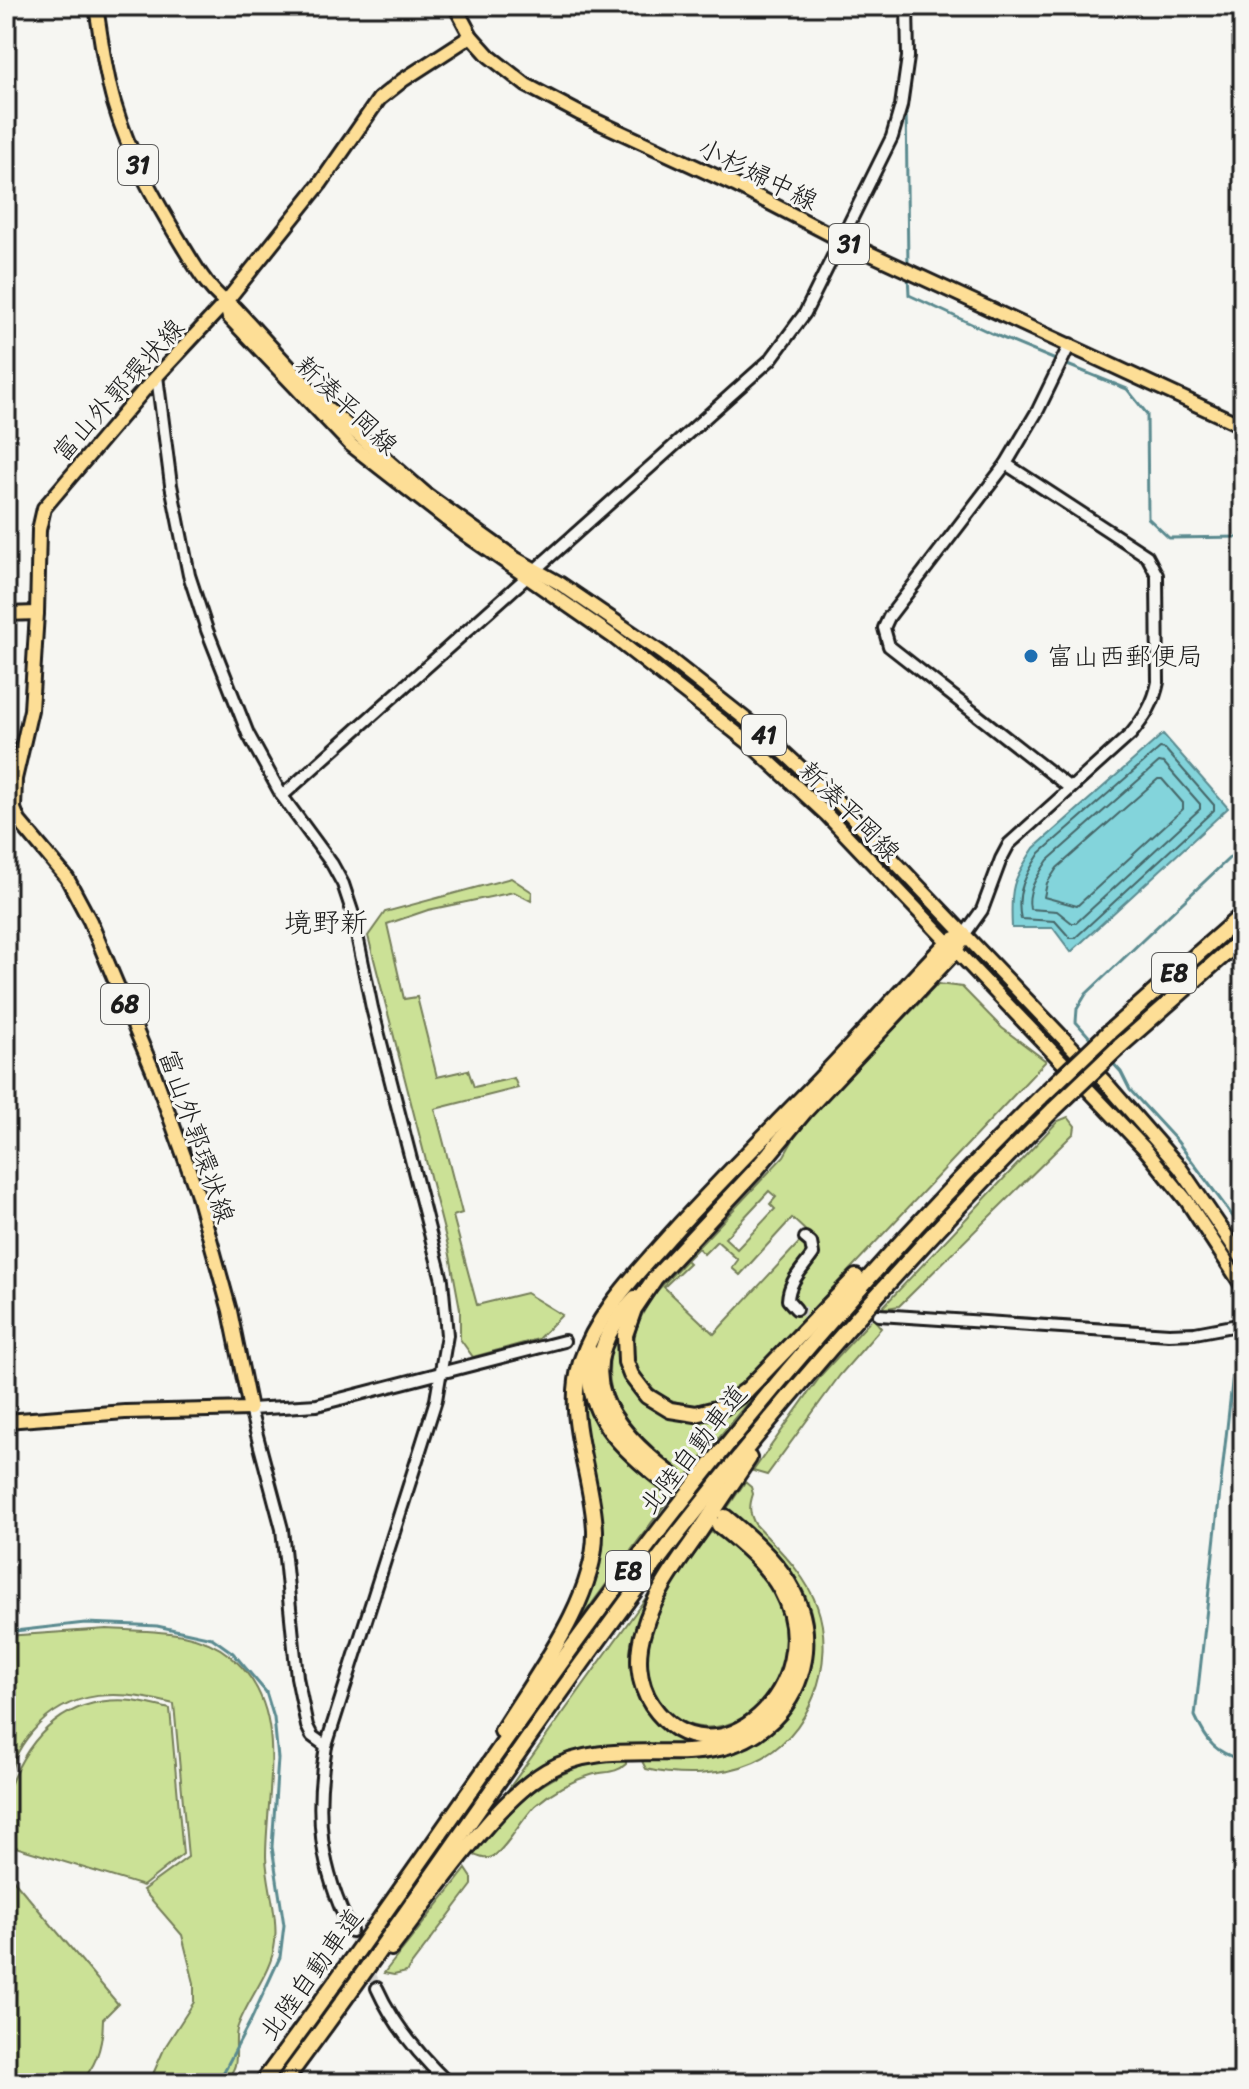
<svg xmlns="http://www.w3.org/2000/svg" width="1249" height="2089" font-family="Sriracha,'Klee One',sans-serif">
<style>
.green{fill:#cbe196;stroke:#747e59;stroke-width:2;fill-rule:evenodd}
.water{fill:#83d4db;stroke:#5a8a8f;stroke-width:2}
.lines{fill:none;stroke-linecap:round;stroke-linejoin:round}
.shore{stroke:#456668;stroke-width:2}
.stream{stroke:#5a8a8f;stroke-width:3}
.minor-tunnel{stroke:#d5d5d2;stroke-width:10;stroke-dasharray:10 5;stroke-linecap:butt}
.highway-tunnel{stroke:#d5d5d2;stroke-width:14;stroke-dasharray:14 7;stroke-linecap:butt}
.minor-casing{stroke:#1c1c1c;stroke-width:16}
.major-casing{stroke:#1c1c1c;stroke-width:18}
.highway-casing{stroke:#1c1c1c;stroke-width:20}
.minor{stroke:#f6f6f2;stroke-width:10}
.major{stroke:#fdde96;stroke-width:12}
.highway{stroke:#fdde96;stroke-width:14}
.highway-bridge-casing{stroke:#1c1c1c;stroke-width:20;stroke-linecap:butt}
.highway-bridge{stroke:#fdde96;stroke-width:14}
.poi-dot{fill:#1f6fb2;stroke:#f6f6f2;stroke-width:3}
.labels{text-anchor:middle;dominant-baseline:central;stroke-width:6;stroke-linejoin:round;paint-order:stroke}
.shield{fill:#f6f6f2;stroke:#5d5d5c;stroke-width:2}
.shield-label{font-size:24px;font-weight:bold;fill:#1c1c1c}
.street-label{font-size:26px;fill:#1c1c1c;stroke:#f6f6f2}
.poi-label{font-size:26px;fill:#1c1c1c;stroke:#f6f6f2;text-anchor:start}
.neighbourhood-label{font-size:28px;fill:#1c1c1c;stroke:#f6f6f2}
</style>
<rect width="100%" height="100%" fill="#f6f6f2"/>
<filter id="ink" filterUnits="userSpaceOnUse"><feTurbulence type="fractalNoise" baseFrequency=".0125" numOctaves="2"/><feDisplacementMap in="SourceGraphic" scale="16" xChannelSelector="R" yChannelSelector="G"/><feConvolveMatrix kernelMatrix="1 2 1 2 8 2 1 2 1" color-interpolation-filters="sRGB"/></filter>
<g filter="url(#ink)">
<g class="green">
<path d="M511,878L532,892L531,901L514,892L428,910L387,924L404,999L417,997L437,1077L468,1070L474,1087L514,1078L518,1088L435,1109L462,1213L453,1216L477,1305L526,1293L562,1315L538,1339L473,1357L460,1339V1309L449,1250L368,936L385,912Z"/>
<path d="M938,984L962,987L1002,1028L1046,1061L745,1381C731,1392 714,1406 694,1405C661,1403 633,1378 634,1345C634,1325 645,1309 655,1293L784,1156L803,1122ZM769,1191L776,1197L770,1204L775,1209L737,1249L725,1238ZM792,1218L808,1233L714,1334L664,1287L689,1263L686,1260L698,1248L704,1254L717,1241L738,1260L732,1268L740,1275Z"/>
<path d="M1068,1117L1075,1126L1074,1133L899,1306L881,1309L1058,1121Z"/>
<path d="M873,1318L881,1328L840,1375L767,1475L753,1471L822,1374Z"/>
<path d="M613,1342L618,1343C623,1386 656,1430 704,1419C725,1414 741,1401 758,1390L686,1477C640,1438 595,1410 613,1342Z"/>
<path d="M583,1398C605,1447 629,1465 672,1495L576,1625L592,1584L595,1481L580,1399Z"/>
<path d="M745,1482L751,1487L753,1494C749,1506 749,1513 755,1524C778,1549 805,1573 817,1606C837,1662 810,1737 754,1762C722,1776 679,1777 646,1769L642,1761C673,1760 709,1764 739,1750C763,1739 773,1718 786,1696C794,1684 808,1668 811,1654C826,1593 771,1541 726,1510Z"/>
<path d="M711,1532C746,1551 777,1582 785,1623C789,1642 785,1664 776,1682C743,1745 658,1745 647,1666C644,1645 656,1615 666,1597C679,1574 695,1553 711,1532Z"/>
<path d="M663,1574C655,1596 637,1635 634,1656C627,1699 656,1726 691,1741V1745C640,1745 586,1740 541,1768C521,1781 504,1803 487,1819Z"/>
<path d="M107,1629C148,1632 196,1628 230,1656C292,1706 266,1789 266,1857C267,1885 278,1914 275,1942C272,1972 248,1998 238,2026C233,2039 239,2057 234,2068C232,2073 227,2079 223,2083H149L165,2047L194,2002V1983L182,1935L143,1890L188,1857L174,1704C122,1690 70,1687 32,1732C17,1750 10,1765 9,1788C30,1733 69,1695 133,1701C145,1703 158,1706 170,1709L183,1854L143,1886L12,1846L6,1832V1636Z"/>
<path d="M608,1760H626V1764C616,1774 604,1771 591,1775C571,1781 552,1791 536,1805C524,1816 503,1853 492,1857C485,1860 480,1857 474,1855C513,1805 543,1772 608,1760Z"/>
<path d="M466,1869L472,1878V1885L406,1972L394,1975L384,1973Z"/>
<path d="M6,1871L118,2004L103,2019C103,2043 98,2066 79,2083H6Z"/>
</g>
<path class="water" d="M1163,734L1228,808L1071,952L1053,928H1012C1010,888 1012,881 1034,848Z"/>
<g class="lines">
<g class="shore">
<path d="M1160,748L1165,749L1214,805V810L1075,938H1070L1055,921L1021,919C1015,893 1026,874 1040,853Z"/>
<path d="M1159,762L1164,763L1200,804V809L1076,923H1072L1057,911L1030,909C1026,891 1038,875 1048,860Z"/>
<path d="M1158,779H1162L1183,803V809L1077,906L1044,897L1047,883L1057,868Z"/>
</g>
<g class="stream">
<path d="M906,102L908,266"/>
<path d="M908,274L909,295L993,334L1058,361"/>
<path d="M1065,364L1127,389L1147,414L1148,518L1169,538L1243,537"/>
<path d="M1093,1041L1076,1022L1077,1009L1086,994L1243,845"/>
<path d="M1111,1061L1121,1072L1130,1090L1177,1141L1243,1230"/>
<path d="M1238,1322V1300L1243,1295"/>
<path d="M1238,1329L1195,1716C1208,1744 1214,1751 1243,1761"/>
<path d="M6,1632L85,1623L138,1625L157,1626L212,1638L233,1653L266,1692L274,1718L278,1759L272,1847L284,1925L280,1957L251,2020L218,2083"/>
</g>
<g class="minor-tunnel">
<path d="M796,1309L810,1313L879,1315"/>
<path d="M351,1931L377,1988"/>
</g>
<path class="highway-tunnel" d="M674,1477L712,1507"/>
<g class="minor-casing">
<g id="minor">
<path d="M1070,344L1038,410L1006,464L889,617L884,628L889,646L1070,788"/>
<path d="M157,376L171,485L189,575L207,630L248,734L282,796L332,864L343,884L352,911L372,1008L442,1280L447,1335L436,1400L326,1746"/>
<path d="M282,796L743,384L771,359L805,313L892,137L901,106L908,57L907,6"/>
<path d="M964,935L982,910L1001,859L1009,844L1131,734C1145,717 1154,703 1158,682L1157,575L1147,556L1006,464"/>
<path d="M796,1309L788,1300C789,1281 802,1270 813,1254L811,1243L805,1238"/>
<path d="M879,1315L1169,1334L1195,1333L1243,1324"/>
<path d="M351,1931C320,1868 314,1815 326,1746L312,1736L307,1726L297,1677L282,1529L250,1409L317,1405L564,1341"/>
<path d="M377,1988C393,2024 420,2056 448,2083"/>
</g>
</g>
<g class="major-casing">
<g id="major">
<path d="M96,6C101,39 105,72 114,103C129,155 156,202 184,248C196,268 213,297 235,308L325,406L427,495L516,559L559,583L663,654L758,729L838,802L1106,1083L1180,1168L1243,1260"/>
<path d="M455,6L471,36L489,56L526,85L579,113L735,185L843,241L1243,426"/>
<path d="M225,303L229,317L351,445L464,533L612,636L748,742L827,815L1144,1148L1187,1201L1243,1287"/>
<path d="M6,614L37,613"/>
<path d="M6,1421L125,1412L250,1409L230,1311L197,1192L154,1073L90,921L67,878L19,821L14,809L15,779L31,710L37,613L39,530L44,508L144,390L225,303L320,184L379,99L403,80L471,36"/>
</g>
</g>
<g class="highway-casing">
<g id="highway">
<path d="M1108,1033L1243,914"/>
<path d="M1120,1046L1243,938"/>
<path d="M856,1277L747,1390L724,1407L696,1414L670,1410L647,1396L631,1375L626,1362L625,1335L634,1309L655,1278L753,1173L804,1112L955,951L963,936"/>
<path d="M635,1298C565,1372 608,1426 674,1477"/>
<path d="M591,1353C580,1413 625,1452 669,1485"/>
<path d="M719,1525C742,1544 766,1563 781,1590C833,1685 713,1793 652,1705C637,1683 636,1654 644,1629C654,1594 677,1564 698,1534C715,1509 732,1483 749,1458"/>
<path d="M502,1731C536,1676 597,1597 595,1530C593,1475 564,1418 581,1362C596,1317 629,1282 659,1248C702,1199 748,1153 793,1107C846,1054 895,997 947,943L964,935"/>
<path d="M391,1948C431,1897 493,1803 547,1771C623,1727 717,1785 780,1712C795,1694 803,1674 805,1651C810,1591 767,1551 725,1517"/>
<path d="M262,2083C399,1899 524,1705 665,1523C781,1373 906,1230 1041,1097"/>
<path d="M283,2083C418,1903 540,1713 677,1535C794,1385 919,1243 1054,1109"/>
</g>
</g>
<use href="#minor" class="minor"/>
<use href="#major" class="major"/>
<use href="#highway" class="highway"/>
<g class="highway-bridge-casing">
<g id="highway-bridge">
<path d="M1041,1097L1108,1033"/>
<path d="M1054,1109L1120,1046"/>
</g>
</g>
<use href="#highway-bridge" class="highway-bridge"/>
</g>
</g>
<circle class="poi-dot" cx="1031" cy="656" r="8"/>
<g class="labels">
<g class="shield">
<rect x="118" y="145" width="40" height="40" rx="6"/>
<rect x="829" y="224" width="40" height="40" rx="6"/>
<rect x="742" y="715" width="44" height="40" rx="6"/>
<rect x="1152" y="953" width="44" height="40" rx="6"/>
<rect x="101" y="984" width="48" height="40" rx="6"/>
<rect x="606" y="1551" width="44" height="40" rx="6"/>
</g>
<g class="shield-label">
<text x="138" y="165">31</text>
<text x="849" y="244">31</text>
<text x="764" y="735">41</text>
<text x="1174" y="973">E8</text>
<text x="125" y="1004">68</text>
<text x="628" y="1571">E8</text>
</g>
<g class="street-label">
<text transform="translate(758 174) rotate(26)">小杉婦中線</text>
<text transform="translate(118 390) rotate(-48)">富山外郭環状線</text>
<text transform="translate(347 405) rotate(44)">新湊平岡線</text>
<text transform="translate(850 811) rotate(45)">新湊平岡線</text>
<text transform="translate(197 1136) rotate(71)">富山外郭環状線</text>
<text transform="translate(693 1449) rotate(-52)">北陸自動車道</text>
<text transform="translate(311 1974) rotate(-54)">北陸自動車道</text>
</g>
<g class="poi-label">
<text x="1047" y="656">富山西郵便局</text>
</g>
<g class="neighbourhood-label">
<text x="326" y="922">境野新</text>
</g>
</g>
<rect width="1249" height="2089" fill="none" stroke="#f6f6f2" stroke-width="32"/>
<rect x="16" y="16" width="1217" height="2057" fill="none" stroke="#1c1c1c" stroke-width="3" filter="url(#ink)"/>
</svg>
